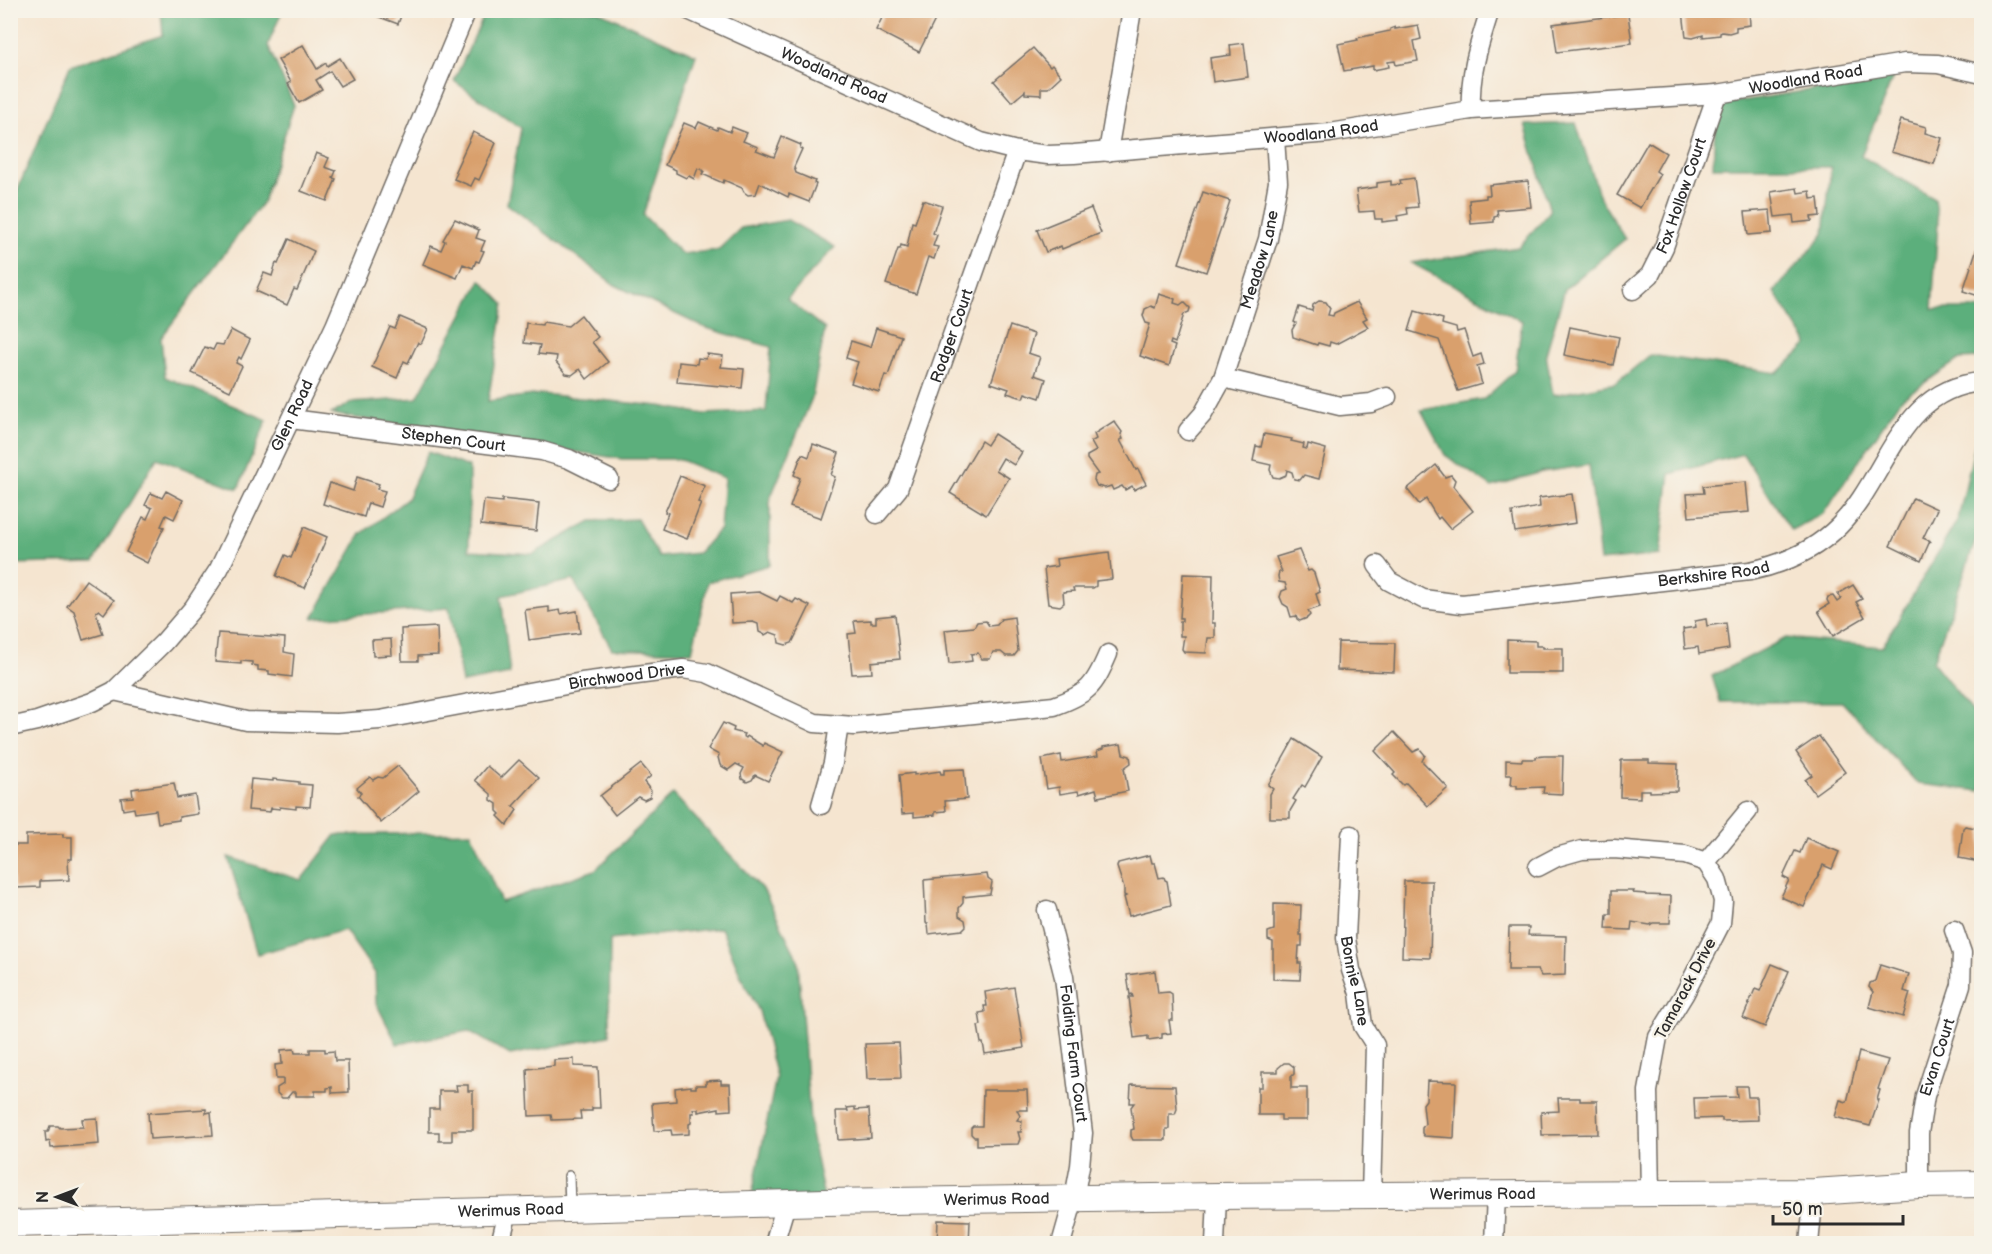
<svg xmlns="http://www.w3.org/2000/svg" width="1992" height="1254" font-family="'Balsamiq Sans',sans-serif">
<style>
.forest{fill:#5caf7c;stroke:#446d54;stroke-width:1.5}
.building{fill:#d9a06d}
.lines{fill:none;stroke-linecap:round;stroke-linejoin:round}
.lane-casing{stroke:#726c65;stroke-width:12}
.street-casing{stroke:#726c65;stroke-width:21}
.secondary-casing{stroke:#726c65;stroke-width:28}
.lane{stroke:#fff;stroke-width:9}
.street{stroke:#fff;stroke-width:18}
.secondary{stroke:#fff;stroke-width:26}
.labels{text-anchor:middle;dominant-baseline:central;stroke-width:5;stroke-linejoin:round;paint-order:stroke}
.street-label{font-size:16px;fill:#2b2b2b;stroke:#f7f3e8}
</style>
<rect width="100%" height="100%" fill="#f7f3e8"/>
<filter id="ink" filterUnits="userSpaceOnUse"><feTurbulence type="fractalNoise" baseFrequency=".0167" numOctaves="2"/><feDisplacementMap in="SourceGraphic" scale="12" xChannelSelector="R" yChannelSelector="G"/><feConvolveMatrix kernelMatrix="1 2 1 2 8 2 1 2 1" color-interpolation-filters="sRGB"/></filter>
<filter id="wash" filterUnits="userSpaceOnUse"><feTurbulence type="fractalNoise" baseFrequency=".008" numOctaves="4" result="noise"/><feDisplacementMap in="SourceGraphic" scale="24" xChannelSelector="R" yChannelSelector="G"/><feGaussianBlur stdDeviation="1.35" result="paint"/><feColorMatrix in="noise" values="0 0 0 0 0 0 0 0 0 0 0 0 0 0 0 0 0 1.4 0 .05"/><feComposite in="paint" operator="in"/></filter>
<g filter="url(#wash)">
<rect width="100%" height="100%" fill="#f5e5d0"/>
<g class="forest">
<path d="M161,11H282L268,45L294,105L263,202L161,338L165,377L267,420L238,489L157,458L94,562L11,564V205L70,66L163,35Z"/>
<path d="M486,11H598L696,55L643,215L682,254L718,250L741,228L788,220L835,247L787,299L825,329L812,398L770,499V565L708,582L692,652L612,649L573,580L501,596L510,674L462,683L449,608L313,618L361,534L407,499L428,452L469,467V550L533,554L591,521L637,519L659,557L698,553L720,529L724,478L678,459H622L331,414L351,403L417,398L481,280L504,304L488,401L541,394L660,406L705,414L766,411L771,347L703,327L615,285L507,204L521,128L454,81Z"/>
<path d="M1893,77L1861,156L1935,199L1938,223L1932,309H1981V358L1960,359L1901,399L1823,514L1791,530L1743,454L1670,474L1660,555L1600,561L1589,465L1542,472L1492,487L1445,455L1421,410L1484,399L1515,371L1522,321L1411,263L1519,247L1550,211L1525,125L1576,123L1600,198L1625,239L1565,289L1546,354L1553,395L1616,383L1650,355L1778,373L1808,344L1774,292L1824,234L1831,167H1713L1716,105Z"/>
<path d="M1981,419V525L1933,662L1981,722V791L1918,784L1842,702H1720L1712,676L1786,638L1882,647L1958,519Z"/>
<path d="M673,794L764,891L798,960L811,1134L825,1202L750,1204L776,1077L759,1011L742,979L721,928L610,940L609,1036L510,1055L469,1031L397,1044L376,1003L375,973L345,930L257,954L228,857L301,880L336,835L471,832L501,902L595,870Z"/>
</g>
<g id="blocks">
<g class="building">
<path d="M376,10H403L398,24L374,15Z"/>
<path d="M886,10H940L919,52L876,30Z"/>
<path d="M1749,10L1750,25L1736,27V31L1729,33L1722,32L1720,33V35L1703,37V35L1693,38L1686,37L1683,11Z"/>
<path d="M1628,14L1632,43L1557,52L1553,24Z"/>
<path d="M1418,25L1421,39L1414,41L1418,61L1396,65L1395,61L1388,62L1389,67L1373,70V66L1344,71L1338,44L1358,40L1357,38L1390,31V29L1395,27V29Z"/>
<path d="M1244,43L1248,77L1213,82L1210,58L1231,55L1230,45Z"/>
<path d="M303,45L317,69L326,63L327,66L340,58L353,79L340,86L330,71L316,80L322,90L299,103L288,84L291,82L278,60Z"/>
<path d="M1033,48L1050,67L1052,65L1061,76L1048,88H1041V95L1025,94V91L1012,102L994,81Z"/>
<path d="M1901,120L1926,127L1925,133L1942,138L1934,164L1891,152Z"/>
<path d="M699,122L717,130L718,127L730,132L732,127L747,133L743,141L758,147L756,150L774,157L782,137L801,145L800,148L802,149L794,167L796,173L815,181L814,183L816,184L809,202L789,194L788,197L760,183L756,194L748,195L744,192L742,188L724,180L723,183L702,174L704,171L698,168L694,179L689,176L686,178L676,173V170L665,165L684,123L696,128Z"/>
<path d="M473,132L496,143L479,180L475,178L471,186L454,179L457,173L455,171Z"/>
<path d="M1648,142L1666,153L1656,171L1660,174L1640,208L1617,195Z"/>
<path d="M316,153L329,158L325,167L336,171L333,178L336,179L327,201L301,191Z"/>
<path d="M1414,178L1418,207L1407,208L1408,214L1397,216L1398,220L1382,222V219H1375L1374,211L1359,212L1356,190L1377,187V183L1391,181V185L1401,184L1400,180Z"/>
<path d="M1528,181L1531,207L1497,210L1498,216L1494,217V222L1471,224L1469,200L1486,198V195H1490L1489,185Z"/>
<path d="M1797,188L1798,193L1810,191L1811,199L1818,198L1820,216L1811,217L1812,221L1794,223L1793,215L1775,217L1771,192Z"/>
<path d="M1203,192L1230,201L1206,272L1179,263Z"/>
<path d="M923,200L942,206L933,233L937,235L933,246L938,247L934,259L928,257L916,294L886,284L898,249H900L901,245L907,247L912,222L915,223Z"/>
<path d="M1091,208L1101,233L1062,249L1061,246L1046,252L1037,230Z"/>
<path d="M1770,210L1772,233L1748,235L1745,212Z"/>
<path d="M455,219L479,230L476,238L485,241L481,250L484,251L479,262L476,261L473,268L463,264L457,278L423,264L431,246L441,250L445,241L443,240Z"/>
<path d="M289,239L314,251L297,290L294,289L287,305L256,291L264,273L272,276L276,263L278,264Z"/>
<path d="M1979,242L1982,243V297L1963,291Z"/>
<path d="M1159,294L1175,299L1174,303L1180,305L1184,302L1190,308L1189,312L1184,314L1175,343L1171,341L1170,344L1175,346L1169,366L1140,356L1150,324L1146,323L1143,316L1145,309L1151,306L1155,308Z"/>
<path d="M1319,301L1326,302L1330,308L1328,315L1333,316L1334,313L1357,302L1367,318L1363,320L1368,327L1336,344L1330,342L1329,346L1318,343L1317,345L1293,337L1292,330L1296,323L1294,322L1299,307L1312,311L1313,305Z"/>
<path d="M1415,311L1443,319L1442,324L1456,328L1457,332L1464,330L1473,357L1481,354L1484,364L1477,366L1482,384L1458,391L1439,340L1409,331Z"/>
<path d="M581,315L598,337L592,342L608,362L587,379L580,369L572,375L566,374L556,362L557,356L538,354L540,345L524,343L526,323L542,325L543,322L568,326Z"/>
<path d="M400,317L428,329L421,344L418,342L408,363L404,361L397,378L372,367L390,327L395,329Z"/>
<path d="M1010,326L1034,334L1028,353L1040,357L1034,375L1046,379L1040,398L1025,393L1023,398L1007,393L1009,389L991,383Z"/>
<path d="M1570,327L1619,337L1613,365L1564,355Z"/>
<path d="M876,328L901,336L888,376L885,375L879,392L851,383L858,362L846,358L851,341L870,347Z"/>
<path d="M231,330L250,340L241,359L239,357L236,363L242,366L230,391L192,373L205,347L213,350L216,344L223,345Z"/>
<path d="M707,354L723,356L721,367L744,369L742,388L677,382L679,362L697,364L698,358L706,359Z"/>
<path d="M1114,421L1122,432L1121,434L1123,439L1120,440L1136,470L1138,469L1146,484L1134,490L1132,486L1125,490L1122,486L1113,490L1111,486L1105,488L1097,486L1094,480L1095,475L1098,474L1087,459V456L1096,451L1091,442L1096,439L1094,434Z"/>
<path d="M994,434L1022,452L1014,465L1003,458L996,470L1009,478L986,515L950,493L981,441L987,445Z"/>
<path d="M1264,434L1292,439L1291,441L1304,444L1303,448L1307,449L1308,444L1326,449L1319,479L1304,475L1300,480L1294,479L1292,472L1287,470L1286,475L1279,478L1273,477L1270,470L1271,465L1253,461L1256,446L1261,447Z"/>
<path d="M813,444L839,453L831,475L835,477L821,518L790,507L800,478L794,475L802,454L809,457Z"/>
<path d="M1436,465L1445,477L1451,475L1455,480L1453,486L1473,511L1450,529L1440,517L1438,519L1426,499L1419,504L1407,489Z"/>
<path d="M680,476L705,486L698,502L701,503L687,539L662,529L668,513L665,512Z"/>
<path d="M357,477L379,484L377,489L385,491L380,507L368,503L364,517L323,504L330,483L353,491Z"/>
<path d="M1746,482L1749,512L1689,517L1687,494L1704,493L1703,486Z"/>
<path d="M166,491L183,500L174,519L166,515L161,526L164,527L147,563L126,552L143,517L147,519L152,508L145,505L151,493L162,498Z"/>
<path d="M1572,494L1576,523L1515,532L1512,512L1540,507L1539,498Z"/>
<path d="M1913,498L1937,509L1923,538L1930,541L1921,561L1890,546Z"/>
<path d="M502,499L539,503L536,531L481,525L484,500L502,502Z"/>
<path d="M304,527L327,537L305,588L276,576L285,555L291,558Z"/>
<path d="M1299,550L1308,571L1311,570L1314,573L1320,592L1316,594L1320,607L1308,611L1310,615L1307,618L1300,621L1297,619L1296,616L1291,617L1288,607L1283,604L1280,597L1282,591L1287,589L1285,583L1279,582L1278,576L1279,572H1282L1276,557Z"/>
<path d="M1109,552L1112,579L1096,581V586L1093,588H1073L1074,591L1063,592L1064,603L1060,606L1048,604L1044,568L1057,566L1056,559Z"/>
<path d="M1183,574L1213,575L1212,623H1215V638H1208L1206,653L1184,652L1182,649L1184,636H1180V621H1182V618H1180Z"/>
<path d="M86,580L114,600L104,614L99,610L96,612L103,634L83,640L74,611L67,606Z"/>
<path d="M1853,585L1862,599L1856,602L1865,617L1833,636L1818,611L1829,604L1827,600L1828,597L1833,596L1837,602L1841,599L1838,594Z"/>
<path d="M759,592L777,601L780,596L793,603L796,599L810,606L792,643L786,645L779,643L778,635L770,632L765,635L759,632L758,624L753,622L732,623L730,594Z"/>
<path d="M549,607V612L560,610L561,614L577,611L580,633L529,640L525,610Z"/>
<path d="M895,615L900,659L871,662L872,673L852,674L848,634L856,633L854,621L871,620V623H876V617Z"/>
<path d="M1014,617L1018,651L1014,656H1006L1001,652H993L990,659H982L978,653L971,654L972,661L949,664L945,630L974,627L977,622L986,621L989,626L997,625L1001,619Z"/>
<path d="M1706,619L1707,626L1726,623L1729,649L1699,654L1698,647L1685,649L1683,629L1696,627L1695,621Z"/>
<path d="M437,627L438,655L418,656V661H402L401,629Z"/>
<path d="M218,633L285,638L284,652L294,654L292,677L269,674V671L258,670V666L252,665V662L241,661V664L215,662Z"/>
<path d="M391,639L392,655L373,656L372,640Z"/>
<path d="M1507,640L1536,641V646H1543V648H1563V673H1507Z"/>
<path d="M1338,642L1395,643L1394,672L1337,670Z"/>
<path d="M723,723L734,728L733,731L744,734L743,736L746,738L747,736L763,746L764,743L783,752L768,781L755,775L752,780L747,782L742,779L741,774L744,768L736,764L728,770L720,765L718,757L719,755L708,749Z"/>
<path d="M1394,732L1413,752L1420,749L1425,755L1422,761L1448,788L1428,806L1406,783L1403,785L1393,775L1395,773L1375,751Z"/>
<path d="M1819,736L1845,772L1815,794L1805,780L1812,775L1796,752Z"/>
<path d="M1294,739L1322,757L1305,787L1302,785L1293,799L1296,801L1290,811V818H1270V794L1273,789L1268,785Z"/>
<path d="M1121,744L1123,754L1130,756L1131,763L1124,768L1128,791L1098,797L1096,789L1079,794L1078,791L1060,794L1059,787L1047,789L1042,759L1061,755L1062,762L1098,756L1097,751L1103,749V747Z"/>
<path d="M1544,756H1563L1562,794L1543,793L1544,787L1517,788V785H1511L1512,775H1506V760L1522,761V759H1536V757Z"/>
<path d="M519,760L539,778L513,806L517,810L507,825L498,816L500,814L497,811V804L491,800V794L475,780L487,766L501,778Z"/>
<path d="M1621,760H1649V763L1678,764L1677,791L1650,792V790H1640V798L1620,797Z"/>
<path d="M641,764L651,776L644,782L651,791L650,797L644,800L638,797L615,815L600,796Z"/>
<path d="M398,766L419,791L381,823L358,796L361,793L357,788L370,777L373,780L378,777L383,778Z"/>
<path d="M964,769L967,799L945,801L946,811L935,812V815L914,817V813L902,814L899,775L914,773V775L940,771L941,774H944V770Z"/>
<path d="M251,779L273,781V779L299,782V784L312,785L310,807L296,806V809L280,807V809L271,808L270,812L248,810Z"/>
<path d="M174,783L177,798L195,795L198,814L179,817V820L158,823L156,810L135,813L134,808L123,810L121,798L133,797L132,789Z"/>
<path d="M1965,826L1982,829L1980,862L1959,858L1963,828Z"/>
<path d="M63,834V837H72V859H68L69,880L40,881V887L14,888L10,845H26V835Z"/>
<path d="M1806,838L1839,852L1832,869L1823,865L1804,907L1781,897L1789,880L1783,877L1795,851L1800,853Z"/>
<path d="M1150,855L1152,863H1155L1159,878L1164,877L1165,880L1167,881L1171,905L1129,916L1124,897L1126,896L1124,895V888L1117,867L1118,863Z"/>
<path d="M987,874L988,879L992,882L990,894L963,897V903L959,908V916L965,920L966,926L962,930L929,934L928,923H926L924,880Z"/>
<path d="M1404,881H1432L1430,958L1402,957Z"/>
<path d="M1611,891H1634L1633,893L1646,894V895L1671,896L1670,923H1653L1650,925L1632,922L1631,930L1606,929L1607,914H1611Z"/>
<path d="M1274,904L1301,905L1300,935H1302V946H1299L1298,963H1301L1300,980L1273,979V942L1268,940V932L1274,930Z"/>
<path d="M1509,927H1529L1528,935L1566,936L1565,975L1541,976L1538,970H1508Z"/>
<path d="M1772,964L1789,971L1765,1027L1743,1018L1755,989L1760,991Z"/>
<path d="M1880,965L1909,974L1904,991L1910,993L1903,1017L1869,1007L1873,992L1869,987L1870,983L1875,981Z"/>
<path d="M1155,971L1158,993L1169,992L1172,994L1173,1020H1169L1171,1033L1162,1034V1038L1148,1040V1036L1134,1038L1129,997H1133L1132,994L1130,995L1127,975Z"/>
<path d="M1014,987L1024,1048L985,1054L983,1043H981L978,1026L981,1025L979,1013L985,1012L984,1006H987L985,992Z"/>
<path d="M899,1043L901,1078L867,1079L865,1044Z"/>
<path d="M294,1049L295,1053H310V1049H325V1052L334,1051L335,1061H348L349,1092L332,1093V1087L327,1088V1091H315V1096H296V1092H292L287,1098H282L277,1093V1088L283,1084V1079H276L275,1065L282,1064L281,1050Z"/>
<path d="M1859,1052L1888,1060L1878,1089L1880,1090L1877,1100H1879L1870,1126L1835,1117L1840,1100L1847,1102Z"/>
<path d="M574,1059V1066L598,1067L600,1108H592V1111H580L581,1119L552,1120L551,1115L529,1116L527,1069L554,1066V1060Z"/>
<path d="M1284,1063H1289L1294,1067V1074L1291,1077V1088H1307V1120H1281V1115H1258V1087H1262V1072H1278V1068Z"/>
<path d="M721,1080V1084H730L731,1110L719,1111V1108L698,1112V1109H693L694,1113H691V1123L689,1124V1134L672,1135L671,1130L654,1131L652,1103L676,1101L675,1088L691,1086V1088H696V1085H706V1081Z"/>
<path d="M1427,1081L1456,1082L1454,1138L1424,1136L1422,1133V1128L1425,1124L1423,1104L1426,1100Z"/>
<path d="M456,1085H468V1091H473V1130H452V1141H439V1132H429V1109H439V1091H457Z"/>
<path d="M1131,1085L1175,1086L1177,1109L1175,1114H1169V1129H1166V1140H1133L1131,1136V1130L1134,1129L1131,1107L1134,1103H1130Z"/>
<path d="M1736,1086H1747L1748,1097H1757L1758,1120L1722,1121V1118L1695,1119L1694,1098L1737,1097Z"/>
<path d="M983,1090H1027L1028,1110H1017L1020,1116L1017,1120L1022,1121L1021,1132H1018L1020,1139L1018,1144L977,1145V1137H974L971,1134V1128L973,1126H982Z"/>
<path d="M1558,1098H1580V1101H1597L1598,1134L1542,1135L1541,1112L1559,1111Z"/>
<path d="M855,1107V1110L869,1109L871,1138L838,1140L836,1111H848L847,1108Z"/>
<path d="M206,1109V1113L211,1112L213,1135L150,1139L148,1113Z"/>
<path d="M97,1118L99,1144L51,1148L50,1141L46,1142L45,1132H48L50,1126H58L60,1128L83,1127L82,1119Z"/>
<path d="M938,1220L970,1221L969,1244H937Z"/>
</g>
</g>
</g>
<g filter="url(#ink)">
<use href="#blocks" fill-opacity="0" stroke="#726c65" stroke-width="1.5"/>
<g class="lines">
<g class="lane-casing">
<path id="lane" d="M569,1176L570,1207"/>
</g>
<g class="street-casing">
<g id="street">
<path id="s1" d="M688,10L981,142L1017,151L1048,155L1074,154L1330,133L1471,110L1717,94L1905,63L1938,64L1982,74"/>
<path d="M1471,110C1469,75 1479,44 1490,10"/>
<path d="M1108,152L1132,10"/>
<path id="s2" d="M1633,290L1650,275L1664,247L1717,94"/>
<path d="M1223,378L1340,406L1371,403L1387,397"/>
<path id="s3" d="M291,419L542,451L569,459L609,479"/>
<path id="s4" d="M1188,431L1203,414L1223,378L1268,239L1278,182L1275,138"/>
<path id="s5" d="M877,514L898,489L1017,151"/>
<path id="s6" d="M1377,565L1389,581L1423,599L1462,604L1750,571C1784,564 1814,551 1839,526C1888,477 1899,388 1982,382"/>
<path id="s7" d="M114,691L246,721L337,723L380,720L582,682L683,669L707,673L815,723L854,726L1054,706C1088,694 1094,687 1108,654"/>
<path id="s8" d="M10,727L37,721L92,702L114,691L164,642L194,607L219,569L335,326L467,10"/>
<path d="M821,805L833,763L839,725"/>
<path id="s9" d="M1351,835L1346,938L1351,970L1359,993L1363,1026L1375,1045L1371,1196"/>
<path d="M1706,862L1748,811"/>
<path d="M1538,867L1557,857L1582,850L1614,849L1685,855L1706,862L1717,879L1723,901L1721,923L1685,993L1658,1037L1648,1091L1650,1192"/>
<path id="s10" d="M1047,910L1064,977L1083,1133L1080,1166L1074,1198L1061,1244"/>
<path id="s11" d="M1919,1185V1133L1925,1096L1961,985L1962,953L1954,930"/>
<path d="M500,1244L508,1211"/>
<path d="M774,1244L786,1204"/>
<path d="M1215,1244L1217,1196"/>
<path d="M1494,1244L1496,1193"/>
<path d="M1809,1244L1814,1192"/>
</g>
</g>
<g class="secondary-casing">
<g id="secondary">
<path id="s12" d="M10,1224L825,1202L1217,1196L1814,1192L1919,1185L1982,1184"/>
</g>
</g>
<use href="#lane" class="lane"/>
<use href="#street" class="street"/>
<use href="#secondary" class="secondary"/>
</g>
</g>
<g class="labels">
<g class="street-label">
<text stroke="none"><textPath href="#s1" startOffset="160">Woodland Road</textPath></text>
<text stroke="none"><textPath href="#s1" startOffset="1152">Woodland Road</textPath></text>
<text stroke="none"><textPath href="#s1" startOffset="664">Woodland Road</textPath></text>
<text stroke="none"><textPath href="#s2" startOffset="108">Fox Hollow Court</textPath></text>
<text stroke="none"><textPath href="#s4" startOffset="188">Meadow Lane</textPath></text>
<text stroke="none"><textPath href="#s5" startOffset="195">Rodger Court</textPath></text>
<text stroke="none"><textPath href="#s8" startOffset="442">Glen Road</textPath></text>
<text stroke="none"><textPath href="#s3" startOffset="164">Stephen Court</textPath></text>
<text stroke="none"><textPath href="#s6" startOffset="351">Berkshire Road</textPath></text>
<text stroke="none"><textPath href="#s7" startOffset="520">Birchwood Drive</textPath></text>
<text stroke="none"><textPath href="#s9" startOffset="147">Bonnie Lane</textPath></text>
<text transform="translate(1686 989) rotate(-62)">Tamarack Drive</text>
<text stroke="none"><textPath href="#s10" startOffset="146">Folding Farm Court</textPath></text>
<text stroke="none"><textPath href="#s11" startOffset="130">Evan Court</textPath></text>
<text stroke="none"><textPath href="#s12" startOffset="1473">Werimus Road</textPath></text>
<text stroke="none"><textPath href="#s12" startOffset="987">Werimus Road</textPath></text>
<text stroke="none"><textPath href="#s12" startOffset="501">Werimus Road</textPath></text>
</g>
</g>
<rect width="1992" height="1254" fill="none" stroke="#f7f3e8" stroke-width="36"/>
<g transform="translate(57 1197) rotate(270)" stroke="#f7f3e8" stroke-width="4.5" paint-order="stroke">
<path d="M0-4.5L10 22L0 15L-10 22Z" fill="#2b2b2b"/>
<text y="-9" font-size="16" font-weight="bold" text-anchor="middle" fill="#2b2b2b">N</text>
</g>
<path d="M1773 1215v9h130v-9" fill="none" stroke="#2b2b2b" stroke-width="3"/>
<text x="1782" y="1215" font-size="18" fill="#2b2b2b" stroke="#f7f3e8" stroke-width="4.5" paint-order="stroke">50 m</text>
</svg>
